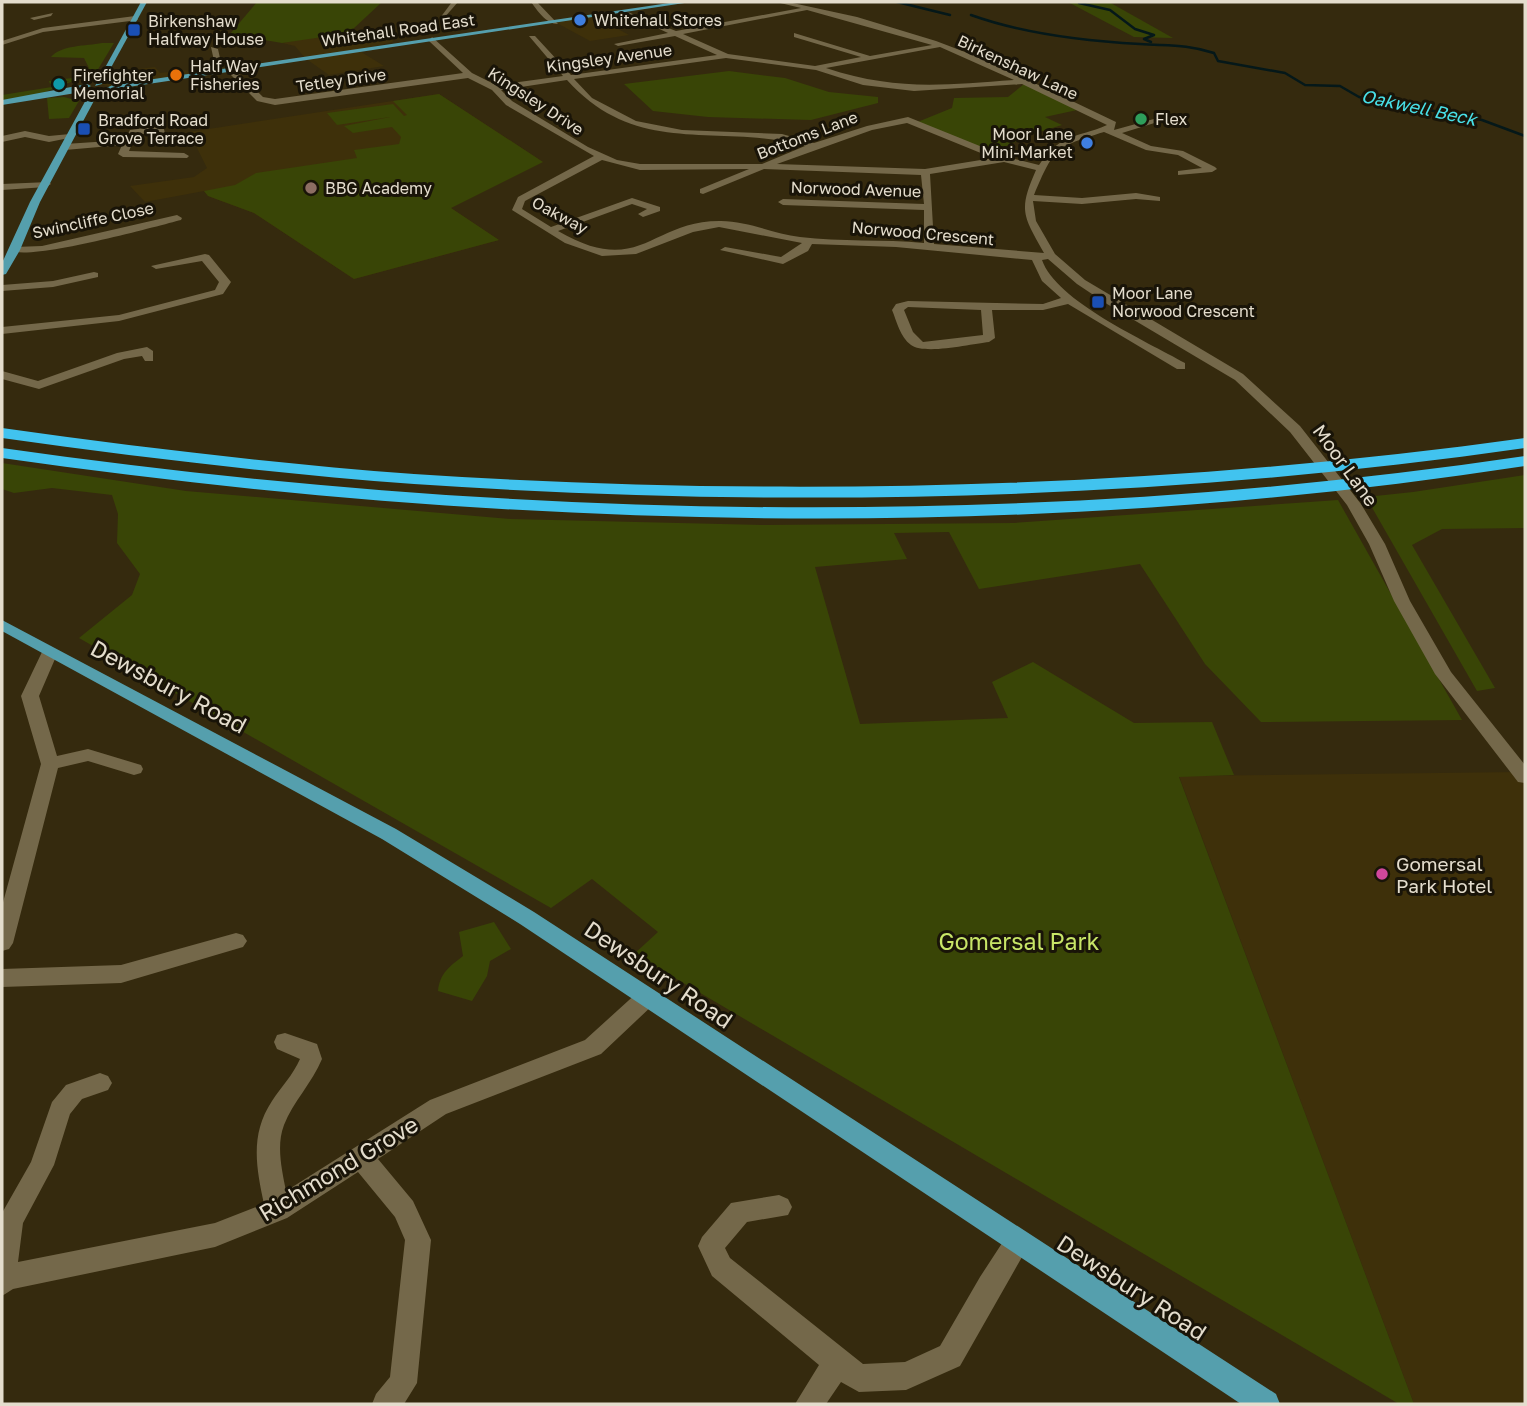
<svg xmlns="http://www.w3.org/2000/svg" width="1527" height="1406" font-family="'Golos Text',sans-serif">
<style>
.built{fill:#3e300a}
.green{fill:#394506}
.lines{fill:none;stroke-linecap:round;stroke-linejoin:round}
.stream{stroke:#051819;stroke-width:2.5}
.street{fill:#74684a;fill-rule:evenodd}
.primary{fill:#559fad;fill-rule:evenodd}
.highway{fill:#41c3ef;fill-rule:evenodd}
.shop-dot{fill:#3f7fe0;stroke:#191408;stroke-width:2.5}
.transit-dot{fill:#1a4fb4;stroke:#191408;stroke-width:2.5}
.food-dot{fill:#e8710a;stroke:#191408;stroke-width:2.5}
.culture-dot{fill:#0f9aa8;stroke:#191408;stroke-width:2.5}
.leisure-dot{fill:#2e9e5b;stroke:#191408;stroke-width:2.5}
.education-dot{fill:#8d6e63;stroke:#191408;stroke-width:2.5}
.hotel-dot{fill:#d1479c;stroke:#191408;stroke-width:2.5}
.labels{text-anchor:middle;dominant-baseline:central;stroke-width:6;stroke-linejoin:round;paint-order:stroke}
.far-poi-label{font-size:16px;fill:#e4ddcd;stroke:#191408;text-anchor:start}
.far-street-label{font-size:16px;fill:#e4ddcd;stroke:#191408}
.far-water-label{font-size:18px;font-style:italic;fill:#48e0e8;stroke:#191408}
.street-label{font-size:19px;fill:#e4ddcd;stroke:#191408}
.poi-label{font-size:19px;fill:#e4ddcd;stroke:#191408;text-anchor:start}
.near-street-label{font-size:23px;fill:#e4ddcd;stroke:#191408}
.near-park-label{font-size:23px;fill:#c8e567;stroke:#191408}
</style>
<rect width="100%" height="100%" fill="#352a0e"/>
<g class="built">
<path d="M594,16L629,35L590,41L555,22Z"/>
<path d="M352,30H390L393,42L358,50L384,66L329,75L305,58L295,46L282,43Z"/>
<path d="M155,67L160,73L187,70L195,75L113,87L98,84L103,73Z"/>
<path d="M439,94L543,162L451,208L499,240L354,279L254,213L208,196L204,191L145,202L130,186L194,177L207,168L189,132Z"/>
<path d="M1522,772L1525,777V1404H1414L1179,776Z"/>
</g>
<g class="green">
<path d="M257,2H382L352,30L343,34L282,43L230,34Z"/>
<path d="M1068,2H1109L1173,38L1134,37Z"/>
<path d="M102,43H114L97,71L92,74L37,95L2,100V95L58,86L69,81L50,84L49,81L80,77L89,68L84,58L51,57C61,45 86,46 102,43Z"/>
<path d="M729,71L785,78L829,92L878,97V103L811,120L708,117L653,111L624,84Z"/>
<path d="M1024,84L1077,110L1045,117L1062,125L1033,134L991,153L915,123L952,108L954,98L1008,97Z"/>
<path d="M439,94L543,162L451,208L499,240L354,279L254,213L208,196L204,191L235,185L256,173L357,158L354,150L399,144L401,137L392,127L353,133L344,126L390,117L337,125L327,113L393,104L404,116L407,115L393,101Z"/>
<path d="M64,97L79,101L69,118L49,119L47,98Z"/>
<path d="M2,463L186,491L511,519L763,525L1014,523L1338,500L1462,720L1261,722L1205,664L1140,564L979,589L949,532L894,533L907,559L815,567L860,724L1008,718L992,682L1033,662L1134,723L1212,722L1234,775L1179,777L1414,1404H1399L634,954L658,932L592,879L551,908L79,638L132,595L140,574L117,543L118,514L112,495L52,488L14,493L2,489Z"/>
<path d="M1525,475V528L1442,529L1412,545L1495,688L1477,691L1366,497L1413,492Z"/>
<path d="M494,922L511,949L490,961L487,976L472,1001L438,991C440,973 449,967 463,956L459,932Z"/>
</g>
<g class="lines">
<g class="stream">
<path d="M897,2L950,15"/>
<path d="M1082,2L1079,3L1110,10L1135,29L1154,35L1144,39L1151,42"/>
<path d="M971,15C1024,34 1084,41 1140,44C1169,46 1186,44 1214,53L1218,61L1285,73L1305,85L1340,86L1359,97L1482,120L1525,136"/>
</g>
<g class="street">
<path d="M452,2H458L444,18H440Z"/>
<path d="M531,2H537L558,24C546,24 537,10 531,2Z"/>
<path d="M776,2H788L857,17L936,41L986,60L1116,122L1114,130L1161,117V121L1122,133L1151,146L1183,151L1215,167L1217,169L1212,172L1178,175V171L1202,168L1178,155L1146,150L1104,132C1055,147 1054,148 1034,195L1082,198L1136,193L1160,197V201L1136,199L1082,204L1033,201L1036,221L1055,254L1085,280L1243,374L1300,426L1361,504L1385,544L1410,601L1451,672L1525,765V783L1518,782L1435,674L1394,601L1369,544L1347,505L1290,432L1235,380L1107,304L1077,284L1048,259L1042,260C1056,301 1146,341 1185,363V369H1177L1068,304L1043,310H992L995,338L989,342C971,344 925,355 911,345C900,337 897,322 892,310L896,304L908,301L1043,304L1061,298L1042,281L1032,260L896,247L812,244L808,251L783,264L720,250L725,247L781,257L802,243L719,227L693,232L636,254L602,256L565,243L512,210L518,197L594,156L506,105L492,90L468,78L275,105L257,101L225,69L232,67L263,97L275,99L463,73L429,41L432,37L472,73L496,85L563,76L529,36H535L571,75L717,55L675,36L618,46L614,44L668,33L625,13V11L676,31L801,8ZM807,10L932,45L870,56L794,33V37L861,57L815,66L728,54L683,34ZM940,47L1014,80C942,85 896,91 826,68ZM726,58L816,70L863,85L914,91L1022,84L1107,125C1075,139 1062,132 1039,165L1007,157L908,117L867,126L814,143L782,134L682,130L636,121L592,98L574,79ZM567,80C638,159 718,122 805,146L762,164H640L617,160L588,147L512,101L501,90ZM907,123L993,158L925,169L777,164L872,130ZM602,160L640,170L749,169L700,189V193L703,194L764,169L921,175L924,204L783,199L778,202L783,205L924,210V243C883,239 841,242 800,237C774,234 748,221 721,221C650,220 641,279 558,231L632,204L647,209L638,214L643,217L660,211V207L632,198L551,227L522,209L525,201ZM1004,162L1036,170C1018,211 1023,215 1044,253L934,244L930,174ZM908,307L981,310L983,335L923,342L913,332L904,310Z"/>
<path d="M53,13L51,16L34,20L30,18Z"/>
<path d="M135,16L138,20L43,32L2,45V41L43,28Z"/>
<path d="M211,47L218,49L223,72L216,70Z"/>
<path d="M160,126L164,129L165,134H136L129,151L184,153L189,156L187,158L123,157L118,154L122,145L65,150L60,147L65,144L125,140L130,130Z"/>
<path d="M25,131L49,136L70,134L74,137L49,142L25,137L2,142V136Z"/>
<path d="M49,182L51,184L46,187L2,190V184Z"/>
<path d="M177,215L182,218L181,220C154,227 27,262 10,250L15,247L42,246Z"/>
<path d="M205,254L209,255L231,282L223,294L119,321L2,334V327L119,315L215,290L219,282L202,261L156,269L151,266Z"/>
<path d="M94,272L98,273V277L53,287L2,291V285L53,281Z"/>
<path d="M147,347L153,351V361H145L142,356L124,359L39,389L2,379V371L38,381L117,353Z"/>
<path d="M50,647L58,652L39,696L57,756L88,749L141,765L143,769L141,773L134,775L88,761L58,768L13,943L9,949L2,951V906L41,764L21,696L42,652Z"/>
<path d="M236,933L243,935L247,941L243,947L121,983L2,987V969L121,965Z"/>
<path d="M647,988L655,991L658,997L655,1003L601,1054L446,1114L378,1159L413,1201L431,1240L417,1383L404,1404H372L376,1394L390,1377L405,1240L395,1217L358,1172L287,1218L215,1247L13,1289L2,1296V1213L31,1162L52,1102L66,1085L100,1073L108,1076L112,1083L108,1090L82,1099L70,1114L54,1165L23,1223L18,1262L215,1223L264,1204C256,1167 250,1134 272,1101C281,1087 293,1075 300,1059L277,1049L274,1042L277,1035L285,1033L317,1044L322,1059C312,1083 293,1102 284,1125C276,1146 282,1170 286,1191L430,1100L585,1040L639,991Z"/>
<path d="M779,1195L788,1199L792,1207L788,1215L747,1222L725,1248L730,1258L863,1364L905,1362L940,1346L980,1277L1008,1234L1017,1231L1026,1234L1030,1243L960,1366L906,1390L859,1392L841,1382L826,1404H795L819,1365L712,1276L698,1246L702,1237L731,1203Z"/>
</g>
<g class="primary">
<path d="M141,2H147L102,84L95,86Z"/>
<path d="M676,2H691L115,89L96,97L40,202L20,250L6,274L2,275V263L30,202L88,96L76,93L2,105V100L87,84L91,86L83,90L99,91L113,85Z"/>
<path d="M2,620L396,829L534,912L1276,1394L1280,1404H1241L520,924L382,839L2,631Z"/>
</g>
<g class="highway">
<path d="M2,428C139,447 276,464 414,474C784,498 1158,489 1525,438V448C1159,501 783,509 414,484C276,474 139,457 2,438Z"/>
<path d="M2,448C506,520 1021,531 1525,456V466C1022,544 505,530 2,458Z"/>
</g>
</g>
<g class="shop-dot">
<circle cx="580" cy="20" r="7"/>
<circle cx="1087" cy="143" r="7"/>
</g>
<g class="transit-dot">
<rect x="127" y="23" width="14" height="14" rx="3.5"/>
<rect x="77" y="122" width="14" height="14" rx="3.5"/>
<rect x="1091" y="295" width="14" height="14" rx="3.5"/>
</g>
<circle class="food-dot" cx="176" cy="75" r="7"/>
<circle class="culture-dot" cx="59" cy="84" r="7"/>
<circle class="leisure-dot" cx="1141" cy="119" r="7"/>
<circle class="education-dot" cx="311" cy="188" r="7"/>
<circle class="hotel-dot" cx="1382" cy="874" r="7"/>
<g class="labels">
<g class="far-poi-label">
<text x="594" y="20">Whitehall Stores</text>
<text x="148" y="21">Birkenshaw<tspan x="148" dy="18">Halfway House</tspan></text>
<text x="190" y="66">Half Way<tspan x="190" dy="18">Fisheries</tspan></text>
<text x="73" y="75">Firefighter<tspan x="73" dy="18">Memorial</tspan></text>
<text x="1155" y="119">Flex</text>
<text x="98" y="120">Bradford Road<tspan x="98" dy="18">Grove Terrace</tspan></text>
<text x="1073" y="134" text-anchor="end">Moor Lane<tspan x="1073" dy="18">Mini-Market</tspan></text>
<text x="325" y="188">BBG Academy</text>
<text x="1112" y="293">Moor Lane<tspan x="1112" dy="18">Norwood Crescent</tspan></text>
</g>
<g class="far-street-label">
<text transform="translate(398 30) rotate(-8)">Whitehall Road East</text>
<text transform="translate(609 58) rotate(-8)">Kingsley Avenue</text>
<text transform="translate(1018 67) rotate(25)">Birkenshaw Lane</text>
<text transform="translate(341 80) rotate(-8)">Tetley Drive</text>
<text transform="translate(536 101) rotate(33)">Kingsley Drive</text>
<text transform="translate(807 135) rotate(-21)">Bottoms Lane</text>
<text transform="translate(856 189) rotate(2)">Norwood Avenue</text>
<text transform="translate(560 215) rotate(28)">Oakway</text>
<text transform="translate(93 220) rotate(-12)">Swincliffe Close</text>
<text transform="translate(923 233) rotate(5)">Norwood Crescent</text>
</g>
<g class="far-water-label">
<text transform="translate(1419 107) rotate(12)">Oakwell Beck</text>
</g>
<g class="street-label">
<text transform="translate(1346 465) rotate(54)">Moor Lane</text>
</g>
<g class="poi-label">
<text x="1396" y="863">Gomersal<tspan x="1396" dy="22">Park Hotel</tspan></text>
</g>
<g class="near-street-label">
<text transform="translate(169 686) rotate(28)">Dewsbury Road</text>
<text transform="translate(659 974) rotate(34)">Dewsbury Road</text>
<text transform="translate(338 1168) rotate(-31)">Richmond Grove</text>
<text transform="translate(1132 1287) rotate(33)">Dewsbury Road</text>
</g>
<g class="near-park-label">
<text x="1019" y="941">Gomersal Park</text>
</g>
</g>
<rect width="1527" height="1406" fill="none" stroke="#e4ddcd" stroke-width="7"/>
</svg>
